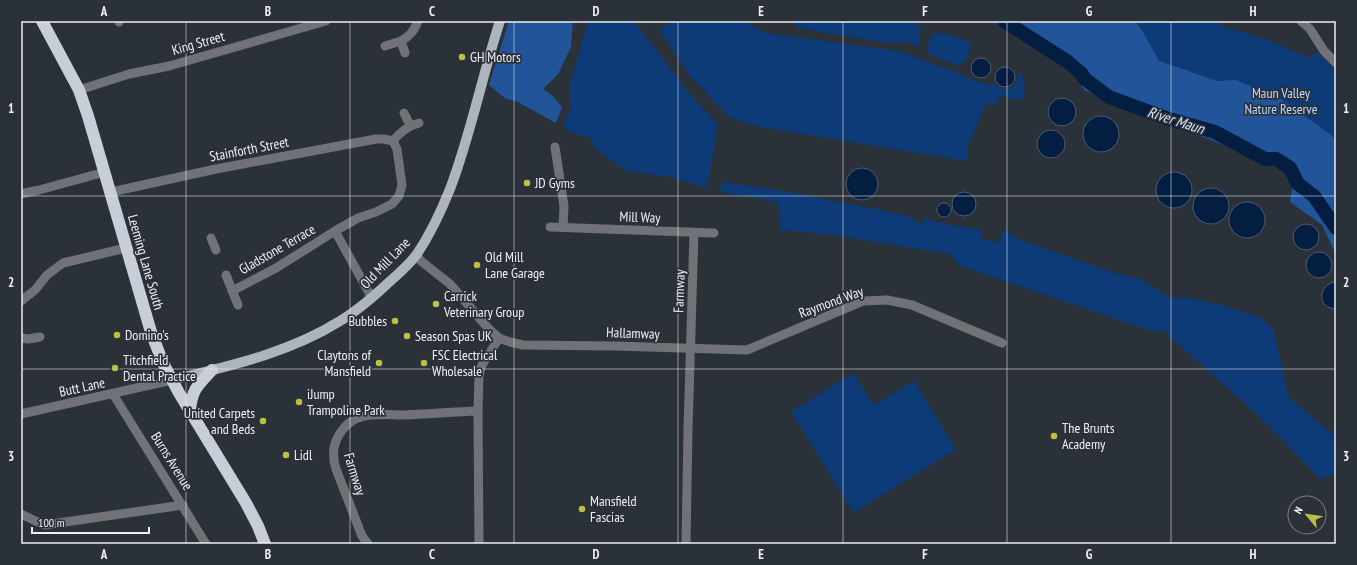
<svg xmlns="http://www.w3.org/2000/svg" width="1357" height="565" font-family="'PT Sans Narrow',sans-serif">
<style>
.green{fill:#0c3b78}
.forest{fill:#22549a}
.water{fill:#041e42;stroke:#4a5d78}
.lines{fill:none;stroke-linecap:round;stroke-linejoin:round}
.river{stroke:#041e42;stroke-width:14}
.street{stroke:#707277;stroke-width:9}
.primary{stroke:#aeb4bc;stroke-width:10}
.highway{stroke:#c7ced8;stroke-width:12}
.grid{fill:none;stroke:#ecf0f5;stroke-width:1;stroke-opacity:0.55}
.poi-dot{fill:#c0be40;stroke:#2b3139;stroke-width:1.5}
.labels{text-anchor:middle;dominant-baseline:central;stroke-width:3.5;stroke-linejoin:round;paint-order:stroke}
.street-label{font-size:14px;fill:#ecf0f5;stroke:#2b3139}
.poi-label{font-size:14px;fill:#ecf0f5;stroke:#2b3139;text-anchor:start}
.park-label{font-size:14px;fill:#bcd7ff;stroke:#2b3139}
.water-label{font-size:15px;font-style:italic;fill:#d6e4f8;stroke:#2b3139}
.neatline{fill:none;stroke:#ecf0f5;stroke-width:1.5}
.grid-label{font-size:13px;text-anchor:middle;font-weight:bold;fill:#ecf0f5}
</style>
<rect width="100%" height="100%" fill="#2b3139"/>
<g class="green">
<path d="M588,21H634L693,98L718,124L707,188L670,177L626,171L593,147L594,142L588,136L577,135L563,127L571,106L569,88Z"/>
<path d="M673,21H743L766,33L899,51L961,74L983,84H994L1003,89L1012,88L1018,79L1017,73L1023,76L1025,99L1011,100L1008,95L996,99L997,106L987,102L966,150L969,152L966,161L755,126L729,117L690,76L659,30Z"/>
<path d="M796,21H910L921,27L919,47L905,42L889,43L796,28Z"/>
<path d="M1014,21H1218L1221,26L1265,39L1310,58L1318,52L1330,65L1336,69V211L1306,178Z"/>
<path d="M932,33L948,34L971,43L968,58L959,66L930,55L927,50Z"/>
<path d="M722,182L784,191L895,213L910,217L922,224L927,216L931,221L981,230V239L998,242L1005,229L1016,238L1114,273L1139,278L1170,298L1185,297L1222,305L1259,317L1273,328L1289,398L1333,434L1336,439V473L1320,479L1267,424L1164,331H1151L960,266L949,254L833,235L780,230L778,202L720,192Z"/>
<path d="M853,373L874,405L914,381L956,449L854,513L791,412Z"/>
</g>
<g class="forest">
<path d="M509,21H573L571,47L558,74L543,89L553,96L562,107L556,123L516,101L506,99L489,85Z"/>
<path d="M993,21H1135L1142,30L1159,61L1217,81L1236,80L1281,99L1331,135L1336,141V255L1322,225L1290,202L1295,173L1084,90L1073,69Z"/>
</g>
<g class="water">
<circle cx="981" cy="68" r="10"/>
<circle cx="1005" cy="77" r="10"/>
<circle cx="1062" cy="112" r="14"/>
<circle cx="1101" cy="134" r="18"/>
<circle cx="1051" cy="144" r="14"/>
<circle cx="862" cy="184" r="16"/>
<circle cx="1174" cy="190" r="18"/>
<circle cx="1211" cy="206" r="18"/>
<circle cx="964" cy="204" r="12"/>
<circle cx="1247" cy="220" r="18"/>
<circle cx="944" cy="210" r="7"/>
<circle cx="1306" cy="237" r="13"/>
<circle cx="1319" cy="265" r="13"/>
<path d="M1333,282H1336V309C1318,308 1317,288 1333,282Z"/>
</g>
<g class="lines">
<path class="river" d="M1004,21L1068,62L1081,73L1085,79L1109,97L1169,119L1215,132L1265,159H1276L1290,168L1298,184L1314,196L1336,228"/>
<g class="street">
<path d="M119,21V22"/>
<path d="M1301,21L1310,29L1324,51L1336,63"/>
<path d="M385,46L401,41"/>
<path d="M405,53L401,41C410,36 414,31 418,21"/>
<path d="M79,90L129,74L169,66L326,21"/>
<path d="M404,113L410,125"/>
<path d="M393,141C400,132 408,126 419,123"/>
<path d="M555,147L564,206L563,227"/>
<path d="M111,192L216,169L376,139H384L393,141"/>
<path d="M21,194L39,190L105,172"/>
<path d="M550,227L714,233"/>
<path d="M211,238L216,250"/>
<path d="M416,255L421,261L450,284L488,328L499,338L510,342L523,345L615,346L747,350L863,301L887,300L912,305L1002,343"/>
<path d="M226,275L238,305"/>
<path d="M232,291L276,268L335,231"/>
<path d="M372,298L335,231L358,218L376,212L392,204L399,196L402,185L397,149L393,141"/>
<path d="M21,301L35,290L47,275L63,263L126,248"/>
<path d="M21,338L28,339L40,337"/>
<path d="M113,394L206,544"/>
<path d="M478,411L479,544"/>
<path d="M21,414L172,380"/>
<path d="M21,514L44,525L183,505"/>
<path d="M368,544L362,536L336,469C334,463 333,455 334,448C336,435 348,420 361,417C375,413 390,415 404,415C428,414 453,412 478,411L479,377L481,367L499,338"/>
<path d="M686,544L688,428L694,233"/>
</g>
<path class="primary" d="M172,380C229,366 289,353 340,321C357,311 372,298 387,284C397,275 409,265 417,254C429,236 442,209 450,189C471,134 482,76 500,21"/>
<g class="highway">
<path d="M42,21L79,90L88,116L151,332L163,363L179,393L246,503L258,526L265,544"/>
<path d="M190,410C192,389 198,385 212,370"/>
</g>
</g>
<path class="grid" d="M186,21V544M350,21V544M514,21V544M678,21V544M843,21V544M1007,21V544M1171,21V544M21,196H1336M21,369H1336"/>
<g class="poi-dot">
<circle cx="462" cy="57" r="4"/>
<circle cx="527" cy="183" r="4"/>
<circle cx="477" cy="265" r="4"/>
<circle cx="436" cy="304" r="4"/>
<circle cx="395" cy="321" r="4"/>
<circle cx="117" cy="335" r="4"/>
<circle cx="407" cy="336" r="4"/>
<circle cx="379" cy="363" r="4"/>
<circle cx="424" cy="363" r="4"/>
<circle cx="115" cy="368" r="4"/>
<circle cx="299" cy="402" r="4"/>
<circle cx="263" cy="421" r="4"/>
<circle cx="1054" cy="436" r="4"/>
<circle cx="286" cy="455" r="4"/>
<circle cx="582" cy="509" r="4"/>
</g>
<g class="labels">
<g class="street-label">
<text transform="translate(198 43) rotate(-16)">King Street</text>
<text transform="translate(249 149) rotate(-11)">Stainforth Street</text>
<text transform="translate(640 217) rotate(2)">Mill Way</text>
<text transform="translate(277 249) rotate(-30)">Gladstone Terrace</text>
<text transform="translate(146 262) rotate(74)">Leeming Lane South</text>
<text transform="translate(385 263) rotate(-46)">Old Mill Lane</text>
<text transform="translate(679 291) rotate(-88)">Farmway</text>
<text transform="translate(831 302) rotate(-20)">Raymond Way</text>
<text transform="translate(633 333) rotate(2)">Hallamway</text>
<text transform="translate(82 387) rotate(-12)">Butt Lane</text>
<text transform="translate(172 461) rotate(58)">Burns Avenue</text>
<text transform="translate(355 474) rotate(73)">Farmway</text>
</g>
<g class="poi-label">
<text x="470" y="57">GH Motors</text>
<text x="535" y="183">JD Gyms</text>
<text x="485" y="257">Old Mill<tspan x="485" dy="16">Lane Garage</tspan></text>
<text x="444" y="296">Carrick<tspan x="444" dy="16">Veterinary Group</tspan></text>
<text x="387" y="321" text-anchor="end">Bubbles</text>
<text x="125" y="335">Domino's</text>
<text x="415" y="336">Season Spas UK</text>
<text x="371" y="355" text-anchor="end">Claytons of<tspan x="371" dy="16">Mansfield</tspan></text>
<text x="432" y="355">FSC Electrical<tspan x="432" dy="16">Wholesale</tspan></text>
<text x="123" y="360">Titchfield<tspan x="123" dy="16">Dental Practice</tspan></text>
<text x="307" y="394">iJump<tspan x="307" dy="16">Trampoline Park</tspan></text>
<text x="255" y="413" text-anchor="end">United Carpets<tspan x="255" dy="16">and Beds</tspan></text>
<text x="1062" y="428">The Brunts<tspan x="1062" dy="16">Academy</tspan></text>
<text x="294" y="455">Lidl</text>
<text x="590" y="501">Mansfield<tspan x="590" dy="16">Fascias</tspan></text>
</g>
<g class="park-label">
<text x="1281" y="93">Maun Valley<tspan x="1281" dy="16">Nature Reserve</tspan></text>
</g>
<g class="water-label">
<text transform="translate(1176 120) rotate(18)">River Maun</text>
</g>
</g>
<rect width="1357" height="565" fill="none" stroke="#2b3139" stroke-width="44"/>
<g transform="translate(1307 515) rotate(299)"><circle r="19" fill="#2b3139" stroke="#787d84"/>
<path d="M0-3L7 15L0 10L-7 15Z" fill="#c0be40"/>
<text y="-6" font-size="11" font-weight="bold" text-anchor="middle" fill="#ecf0f5">N</text>
</g>
<path d="M32 527v6h117v-6" fill="none" stroke="#ecf0f5" stroke-width="2"/>
<text x="38" y="527" font-size="12" fill="#ecf0f5" stroke="#2b3139" stroke-width="3" paint-order="stroke">100 m</text>
<rect x="22" y="22" width="1313" height="521" class="neatline"/>
<g class="grid-label">
<text x="104" y="16">A</text>
<text x="268" y="16">B</text>
<text x="432" y="16">C</text>
<text x="596" y="16">D</text>
<text x="761" y="16">E</text>
<text x="925" y="16">F</text>
<text x="1089" y="16">G</text>
<text x="1253" y="16">H</text>
<text x="11" y="113">1</text>
<text x="1346" y="113">1</text>
<text x="11" y="287">2</text>
<text x="1346" y="287">2</text>
<text x="11" y="461">3</text>
<text x="1346" y="461">3</text>
<text x="104" y="559">A</text>
<text x="268" y="559">B</text>
<text x="432" y="559">C</text>
<text x="596" y="559">D</text>
<text x="761" y="559">E</text>
<text x="925" y="559">F</text>
<text x="1089" y="559">G</text>
<text x="1253" y="559">H</text>
</g>
</svg>
